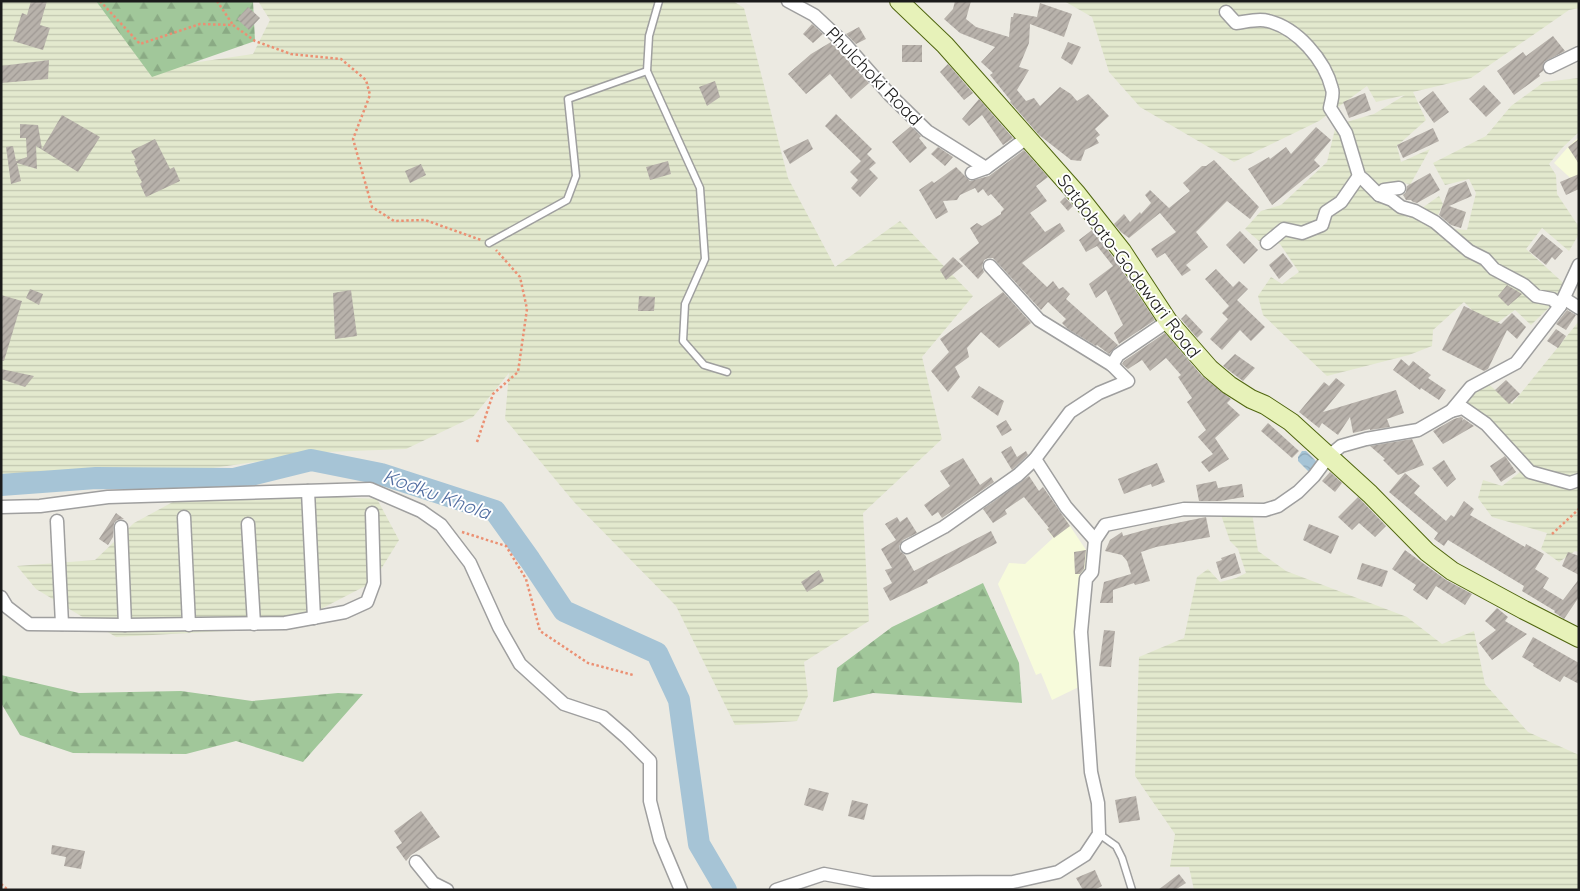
<svg xmlns="http://www.w3.org/2000/svg" width="1580" height="891" font-family="Quicksand,sans-serif">
<style>
.education{fill:#f7fbdb}
.farmland{fill:url(#farmland-rules)}
.forest{fill:url(#forest-firs)}
.water{fill:url(#water-waves)}
.lines{fill:none;stroke-linecap:round;stroke-linejoin:round}
.river{stroke:#a6c4d6;stroke-width:22}
.building{fill:url(#building-hatch)}
.lane-casing{stroke:#9f9f9f;stroke-width:9}
.street-casing{stroke:#9f9f9f;stroke-width:15}
.secondary-casing{stroke:#50660f;stroke-width:20}
.path{stroke:#eb9073;stroke-width:2.5;stroke-dasharray:2.5 2.5;stroke-linecap:butt}
.lane{stroke:#fff;stroke-width:6}
.street{stroke:#fff;stroke-width:12}
.secondary{stroke:#e7f2b9;stroke-width:18}
.labels{text-anchor:middle;dominant-baseline:central;stroke-width:4;stroke-linejoin:round;paint-order:stroke}
.street-label{font-size:18px;fill:#1b1b1b;stroke:#fff}
.water-label{font-size:19px;font-style:italic;fill:#526ea1;stroke:#fff}
</style>
<defs>
<pattern id="farmland-rules" width="6" height="5" patternUnits="userSpaceOnUse" patternTransform="scale(1.25)"><rect width="6" height="5" fill="#e3e9ce"/><path d="M0 2.5h6" fill="none" stroke="#c2c7b0"/></pattern>
<pattern id="forest-firs" width="22" height="20" patternUnits="userSpaceOnUse" patternTransform="scale(1.25)"><rect width="22" height="20" fill="#a1c79a"/><path d="M5 1l3.5 6h-7zM16 11l3.5 6h-7z" fill="#8aaa84"/></pattern>
<pattern id="water-waves" width="16" height="10" patternUnits="userSpaceOnUse" patternTransform="scale(1.25)"><rect width="16" height="10" fill="#a6c4d6"/><path d="M0 5q4-4 8 0t8 0" fill="none" stroke="#8ea8b7"/></pattern>
<pattern id="building-hatch" width="6" height="6" patternUnits="userSpaceOnUse" patternTransform="scale(1.25)"><rect width="6" height="6" fill="#b8b2ab"/><path d="M-1 1l2-2M0 6l6-6M5 7l2-2" fill="none" stroke="#9e9893"/></pattern>
</defs>
<rect width="100%" height="100%" fill="#eceae2"/>
<g class="education">
<path d="M1579,137V186L1554,163L1568,147Z"/>
<path d="M1064,517L1086,550L1089,574V596L1085,684L1052,700L1041,673L1036,675L998,584L1009,563L1025,564L1053,538L1047,529Z"/>
</g>
<g class="farmland">
<path d="M1,1H125L185,64L253,54L270,20L258,1H733L744,8L788,178L835,267L900,221L973,296L922,357L942,439L863,513L869,621L804,662L808,696L797,721L735,725L676,606L574,502L505,419L509,373L473,417L406,449L324,452L179,473L1,477Z"/>
<path d="M1064,1H1579V8L1569,10L1471,78L1413,92L1426,120L1397,146L1401,162L1430,149L1410,185L1400,181L1399,198L1408,218L1439,196L1443,204L1432,228L1467,230L1476,193L1469,179L1445,185L1433,163L1486,136L1511,106L1544,82L1579,78V132L1562,148L1549,164L1556,175L1557,194L1579,227V234L1569,251L1542,228L1526,249L1569,288L1531,325L1515,310L1490,328L1464,302L1433,330L1432,346L1409,355L1327,376L1263,315L1258,296L1271,277L1282,284L1299,272L1280,244L1259,241L1245,229L1261,211L1281,205L1327,162L1336,125L1374,114L1405,95L1376,102L1367,86L1319,121L1234,162L1140,107L1109,72L1092,17Z"/>
<path d="M1579,321V552L1575,551L1559,562L1541,549L1547,533L1492,517L1478,498L1483,480L1502,486L1528,466L1455,401L1486,382L1512,404Z"/>
<path d="M195,490L377,499L399,540L373,582L290,625L226,631L116,637L36,589L17,566L95,560L134,523Z"/>
<path d="M1252,513L1258,551L1286,571L1407,617L1442,644L1474,631L1485,684L1528,732L1579,755V890H1194L1189,867H1170L1175,834L1135,776L1139,657L1184,638L1197,577L1208,569L1220,582L1236,578L1246,573L1238,549L1230,541L1221,515Z"/>
</g>
<g class="forest">
<path d="M96,1H253L255,41L152,77Z"/>
<path d="M983,583L1019,663L1022,703L873,693L833,702L837,668L892,627Z"/>
<path d="M1,675L79,693L181,691L252,701L338,693L363,694L303,762L236,741L186,754L73,753L20,735L1,703Z"/>
</g>
<path class="water" d="M1302,451H1306L1317,462L1309,472L1298,461V457Z"/>
<g class="lines">
<path class="river" d="M1,485L96,478L234,479L311,460L381,474L495,511L530,560L564,611L657,653L679,700L699,844L726,890"/>
</g>
<g class="building">
<path d="M31,1H47L40,25L50,28L43,50L13,41L22,13L27,15Z"/>
<path d="M955,1H971L966,19L976,27L1009,37L1011,17H1013L1014,13L1037,17L1040,3L1072,14L1064,37L1030,24L1029,43L1019,67L1029,70L1017,90L1026,101L1034,98L1040,106L1060,87L1071,94L1077,101L1088,94L1109,116L1095,129L1100,135L1096,138L1099,143L1085,150L1081,161L1071,160L1039,135L1010,102L1011,101L990,75L993,73L981,62L995,47L960,33L944,19L953,9Z"/>
<path d="M248,7L260,18L249,30L237,19Z"/>
<path d="M812,24L823,34L813,43L803,34Z"/>
<path d="M859,27L866,39L856,44L846,34Z"/>
<path d="M1553,36L1565,51L1544,62L1543,71L1539,74L1540,76L1514,95L1497,71L1523,52L1526,56Z"/>
<path d="M831,42L869,83L851,99L830,74L806,94L788,74L811,54Z"/>
<path d="M1068,42L1081,47L1072,65L1061,58Z"/>
<rect x="902" y="45" width="20" height="17"/>
<path d="M49,60L48,79L1,83V66Z"/>
<path d="M948,64L973,93L964,100L940,72Z"/>
<path d="M715,81L720,97L707,106L699,87Z"/>
<path d="M1484,85L1501,103L1486,117L1469,99Z"/>
<path d="M1433,91L1449,112L1434,123L1419,102Z"/>
<path d="M1365,93L1371,110L1349,118L1343,102Z"/>
<path d="M979,99L1013,138L1003,145L982,115L969,126L962,119Z"/>
<path d="M836,114L872,149L867,154L876,163L869,169L878,178L860,197L851,188L858,180L850,172L861,161L825,126Z"/>
<path d="M62,115L100,137L78,172L36,146L37,169L17,163L21,181L11,184L6,147L13,146L16,161L27,157L26,138H20V124L38,125L42,149Z"/>
<path d="M911,126L921,136L919,138L927,148L910,163L892,142Z"/>
<path d="M1316,127L1331,140L1314,160L1320,166L1272,205L1248,169L1269,157L1270,159L1286,147L1291,154Z"/>
<path d="M1433,128L1439,141L1403,158L1397,145Z"/>
<path d="M155,139L170,169L174,167L180,181L146,197L140,184L142,182L136,171L138,170L134,161L136,160L131,151Z"/>
<path d="M808,139L813,149L790,164L783,151Z"/>
<path d="M1579,139V164L1568,147Z"/>
<path d="M938,147L953,157L945,166L931,154Z"/>
<path d="M1024,150L1048,177L1036,186L1047,201L1030,213L1045,232L1060,223L1065,231L1022,263L1047,287L1053,281L1059,289L1063,287L1070,294L1066,299L1118,345L1109,354L1097,345L1096,346L1068,329L1062,323L1066,319L1048,302L1041,310L993,258H988L984,260L982,267L984,272L978,279L959,259L979,243L970,228L977,223L982,226L1001,214V212L1004,209L991,194L988,196L983,189L978,193L975,188L960,195L957,200L943,201L948,212L936,219L919,190L932,181L934,183L956,167L970,181L989,176Z"/>
<path d="M1214,160L1259,207L1250,219L1227,201L1196,232L1208,247L1186,265L1191,270L1182,276L1165,253L1157,258L1151,249L1176,232L1160,213L1129,238L1121,232L1114,224L1124,214L1130,222L1140,212L1141,214L1151,203L1145,195L1150,190L1169,208L1190,191L1183,183L1202,166H1206Z"/>
<path d="M668,161L671,174L650,180L646,167Z"/>
<path d="M421,164L426,175L410,183L405,171Z"/>
<path d="M1430,173L1440,190L1417,203L1413,202L1411,200H1406L1403,195L1406,192L1407,186Z"/>
<path d="M1579,174V189L1566,195L1560,182Z"/>
<path d="M1466,181L1472,196L1449,206L1466,212L1461,228L1451,225L1439,215L1449,188Z"/>
<path d="M1065,197L1073,206L1068,211L1060,202Z"/>
<path d="M1092,230L1113,257L1155,320L1119,344L1114,333L1123,325L1106,290L1096,298L1089,284L1113,266L1097,246L1086,252L1079,240Z"/>
<path d="M1240,231L1258,250L1244,264L1226,245Z"/>
<path d="M1542,234L1563,251L1555,260L1552,257L1546,265L1529,251Z"/>
<path d="M1283,253L1293,266L1279,279L1269,265Z"/>
<path d="M953,257L963,266L946,280L940,270Z"/>
<path d="M1216,269L1233,287L1239,281L1248,289L1237,300L1265,327L1251,341L1240,330L1222,350L1210,339L1228,319L1222,313L1229,306L1205,279Z"/>
<path d="M1507,285L1522,294L1508,306L1498,296Z"/>
<path d="M30,289L43,294L39,305L26,298Z"/>
<path d="M351,290L357,336L335,339L333,293Z"/>
<path d="M1003,292L1031,323L999,348L981,332L967,348L969,357L955,367L960,377L948,392L931,371L949,352L940,339Z"/>
<path d="M1,295L22,301L4,361H1Z"/>
<path d="M639,296L655,297L654,311H638Z"/>
<path d="M1464,306L1501,324L1512,313L1526,327L1517,339L1507,330L1488,369L1484,371L1442,350Z"/>
<path d="M1567,310L1576,315L1566,330L1556,324Z"/>
<path d="M1186,314L1203,332L1197,338L1181,319Z"/>
<path d="M1556,329L1566,336L1558,348L1547,341Z"/>
<path d="M1165,333L1202,376L1231,399L1227,403L1229,405L1240,415L1215,438L1229,459L1209,472L1201,462L1213,454L1198,437L1206,430L1187,402L1192,398L1178,377L1181,375L1166,358L1150,371L1142,360L1128,369L1122,364L1124,361Z"/>
<path d="M1235,354L1255,368L1243,381L1223,366Z"/>
<path d="M1401,359L1409,366L1413,361L1431,375L1428,378L1446,390L1439,400L1421,388L1420,390L1393,370Z"/>
<path d="M1,369L34,376L25,387L1,379Z"/>
<path d="M1336,378L1345,385L1323,412L1396,390L1404,413L1387,419L1390,427L1370,430V429L1353,433L1350,417L1338,435L1322,423L1319,428L1299,412L1324,382L1329,386Z"/>
<path d="M1506,380L1520,394L1509,404L1495,390Z"/>
<path d="M979,386L1004,401L998,416L971,397Z"/>
<path d="M1461,417L1463,418L1462,421L1464,419L1474,426L1443,444L1433,431L1454,419Z"/>
<path d="M1006,420L1012,430L1002,436L996,426Z"/>
<path d="M1268,423L1299,451L1292,458L1261,431Z"/>
<path d="M1412,439L1424,465L1398,475L1383,460L1385,459L1370,446Z"/>
<path d="M1011,446L1017,457L1026,451L1028,455L1012,470L1001,452Z"/>
<path d="M1505,456L1516,472L1501,482L1490,466Z"/>
<path d="M963,458L980,485L991,477L994,482L942,518L938,512L932,516L924,505L950,486L940,471Z"/>
<path d="M1444,460L1456,479L1447,487L1432,468Z"/>
<path d="M1157,463L1165,482L1152,487L1151,484L1124,494L1118,479Z"/>
<path d="M1330,472L1342,483L1335,492L1322,481Z"/>
<path d="M1405,473L1420,486L1414,493L1446,521L1451,515L1454,517L1464,501L1474,509L1470,515L1525,547L1526,544L1544,554L1535,569L1549,578L1543,588L1563,600L1579,579V597L1564,619L1554,612L1555,611L1522,591L1524,586L1448,540L1444,546L1434,539L1438,533L1389,492Z"/>
<path d="M1029,476L1039,491L1043,487L1070,526L1054,538L1047,529L1049,528L1024,497L1005,510L1007,514L993,523L983,509Z"/>
<path d="M1216,481L1218,488L1242,484L1244,497L1220,501H1199L1196,485Z"/>
<path d="M1358,497L1386,526L1375,537L1359,523L1352,530L1338,517Z"/>
<path d="M116,513L124,519L117,520L114,523L113,537L108,545L99,539Z"/>
<path d="M897,517L900,522L907,517L917,533L903,540L899,546L900,551L905,555L914,571L991,531L997,543L927,580L928,583L890,601L883,588L892,583L885,570L892,568L881,549L896,540L885,524Z"/>
<path d="M1206,517L1210,537L1156,547L1141,552L1150,581L1135,585L1134,583L1113,590V603H1100L1104,582L1131,574L1127,561L1122,555L1105,551L1110,540L1122,532L1123,536L1152,528Z"/>
<path d="M1309,524L1339,536L1331,554L1303,540Z"/>
<path d="M1086,550L1084,569L1080,574H1075L1074,552Z"/>
<path d="M1405,550L1446,580L1472,594L1465,605L1436,586L1427,600L1413,590L1416,585L1392,569Z"/>
<path d="M1568,552L1579,556V575L1562,566Z"/>
<path d="M1235,553L1241,573L1221,579L1216,562L1222,560L1221,558Z"/>
<path d="M1362,563L1388,571L1382,587L1357,579Z"/>
<path d="M819,570L824,581L807,592L801,582Z"/>
<path d="M1497,608L1508,617L1505,621L1527,634L1492,660L1479,643L1496,630L1485,621Z"/>
<path d="M1104,630L1115,631L1111,667L1099,666Z"/>
<path d="M1533,637L1579,663V684L1564,676L1560,682L1533,666L1534,664L1522,657Z"/>
<path d="M809,788L829,793L823,811L804,805Z"/>
<path d="M1136,796L1140,820L1119,823L1115,800Z"/>
<path d="M852,800L868,804L864,820L848,816Z"/>
<path d="M421,811L440,837L411,855L406,861L396,847L402,843L394,831Z"/>
<path d="M52,845L85,851L81,869L64,866L66,857L51,854Z"/>
<path d="M1095,870L1102,886L1094,890H1083L1076,878Z"/>
<path d="M1179,874L1186,883L1175,890H1158Z"/>
</g>
<g class="lines">
<g class="lane-casing">
<g id="lane">
<path d="M659,1L649,36L647,71L700,188L705,259L685,304L683,341L704,365L727,372"/>
<path d="M489,243L567,200L576,176L568,99L647,71"/>
<path d="M1099,834L1116,846L1122,858L1132,890"/>
</g>
</g>
<g class="street-casing">
<g id="street">
<path d="M788,1L814,15L845,44L890,95L927,131L986,168"/>
<path d="M1226,12L1236,23C1246,22 1258,18 1268,21C1297,28 1325,60 1332,89C1334,94 1331,102 1330,108L1346,133L1359,176L1364,180L1379,195L1392,200L1401,207L1415,211L1435,222L1469,251L1485,259L1494,269L1524,285L1536,296L1552,299L1560,306"/>
<path d="M1550,67L1579,53"/>
<path d="M972,173L986,168L1028,137"/>
<path d="M1379,195L1384,190L1399,188"/>
<path d="M1267,243L1284,229L1302,233L1322,225L1326,212L1341,202L1359,176"/>
<path d="M1563,301L1565,299L1579,308"/>
<path d="M1112,365L1118,355L1168,321"/>
<path d="M1451,411L1463,408L1486,424L1530,472L1570,483L1579,480"/>
<path d="M1035,459L1066,507L1095,540"/>
<path d="M308,491L314,618"/>
<path d="M1,507L40,506L108,497L370,489L421,511L441,525L470,563L499,627L520,664L564,704L603,717L626,737L650,761V801L660,840L681,890"/>
<path d="M184,517L189,625"/>
<path d="M57,521L62,624"/>
<path d="M248,524L254,624"/>
<path d="M121,527L125,625"/>
<path d="M907,547L944,527L1018,475L1035,459L1070,412L1099,393L1128,381L1112,365L1039,320L990,266"/>
<path d="M1,597L7,607L29,624L125,625L285,623L345,612L367,602L374,583L372,513"/>
<path d="M416,862L433,883L447,890"/>
<path d="M776,890L824,874L872,883L1013,882L1058,872L1085,855L1099,834L1098,803L1091,772L1081,632L1086,579L1092,572L1095,540L1105,525L1184,509L1265,510L1278,506L1298,492L1314,476L1329,456L1341,446L1366,439L1418,430L1451,411L1471,387L1516,363L1560,306L1579,265"/>
</g>
</g>
<g class="secondary-casing">
<path id="secondary" d="M899,1L945,45L1077,194L1122,251L1168,321L1210,369L1229,385L1251,399L1265,405L1291,422L1370,494L1427,552L1452,571L1524,610L1579,638"/>
</g>
<g class="path">
<path d="M100,1L140,44L200,24L233,25L255,41L291,54L341,59L366,80L370,95L353,139L372,207L394,221L425,220L481,240"/>
<path d="M217,1L233,25"/>
<path d="M477,442L493,394L518,372L527,309L520,277L496,250"/>
<path d="M462,532L506,546L526,579L540,631L588,663L633,675"/>
<path d="M1552,534L1579,509"/>
<path d="M1,884L8,890"/>
</g>
<use href="#lane" class="lane"/>
<use href="#street" class="street"/>
<use href="#secondary" class="secondary"/>
</g>
<g class="labels">
<g class="street-label">
<text transform="translate(874 76) rotate(46)">Phulchoki Road</text>
<text transform="translate(1129 266) rotate(53)">Satdobato-Godawari Road</text>
</g>
<g class="water-label">
<text transform="translate(437 494) rotate(20)">Kodku Khola</text>
</g>
</g>
<rect width="1580" height="891" fill="none" stroke="#1b1b1b" stroke-width="5"/>
</svg>
